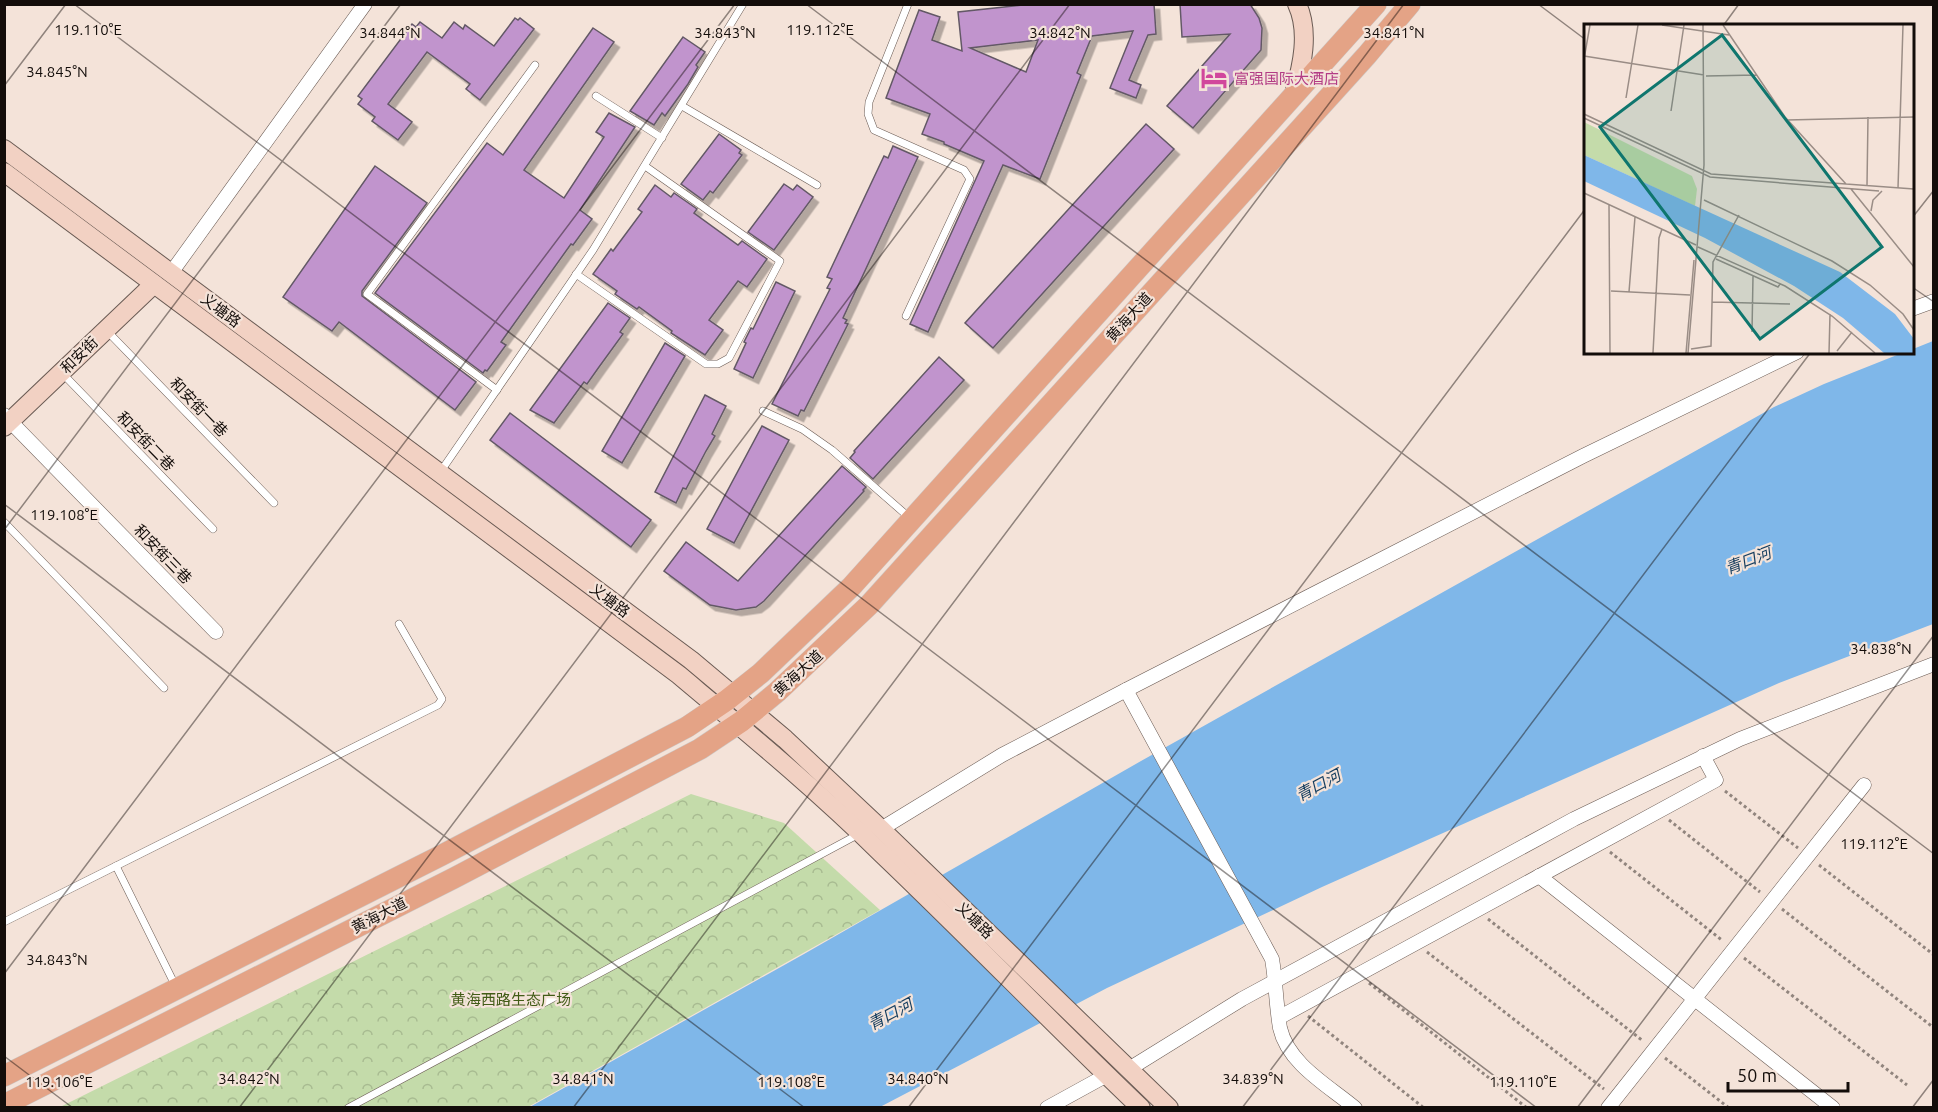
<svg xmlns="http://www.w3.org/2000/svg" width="1938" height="1112" font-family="Ubuntu,'Noto Sans SC',sans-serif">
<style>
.park{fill:url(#park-crowns)}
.water{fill:#7fb7e9}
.building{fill:#c194cd;stroke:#635966;stroke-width:1.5;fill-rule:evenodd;filter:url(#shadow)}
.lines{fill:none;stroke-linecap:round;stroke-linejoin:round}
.lane-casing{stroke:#6a5b54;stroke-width:8}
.street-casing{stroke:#6a5b54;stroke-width:15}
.secondary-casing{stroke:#6a5b54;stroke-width:20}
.primary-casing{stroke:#cbcac9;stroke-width:22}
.path{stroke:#91857e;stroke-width:3;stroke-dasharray:3 3;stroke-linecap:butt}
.lane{stroke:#fff;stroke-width:7}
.street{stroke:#fff;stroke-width:14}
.secondary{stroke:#f2d1c3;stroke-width:18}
.primary{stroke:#e4a386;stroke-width:21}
.ticks{fill:none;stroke:#130d0a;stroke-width:1.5;stroke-opacity:0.45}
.labels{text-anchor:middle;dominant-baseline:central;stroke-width:4.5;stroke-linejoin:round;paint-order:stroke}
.hotel-label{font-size:15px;fill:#b23c85;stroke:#f4e3d9;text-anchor:start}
.street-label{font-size:15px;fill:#130d0a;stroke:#f4e3d9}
.park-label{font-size:15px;fill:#425c17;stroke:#f4e3d9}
.water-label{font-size:16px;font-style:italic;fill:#143d5f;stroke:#f4e3d9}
.inset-road{fill:none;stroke:#9a8d86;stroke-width:1.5}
.view{fill:#0f766e;fill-opacity:0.15;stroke:#0f766e;stroke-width:3}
.inset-edge{fill:none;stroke:#130d0a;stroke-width:3}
.ticks-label{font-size:15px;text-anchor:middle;fill:#130d0a;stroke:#f4e3d9;stroke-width:4.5;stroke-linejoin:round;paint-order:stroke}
</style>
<defs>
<pattern id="park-crowns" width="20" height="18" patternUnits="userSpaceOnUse" patternTransform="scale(1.5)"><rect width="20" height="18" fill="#c4dbaa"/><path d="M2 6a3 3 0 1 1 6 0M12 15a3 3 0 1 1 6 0" fill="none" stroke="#a8bb91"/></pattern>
<filter id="shadow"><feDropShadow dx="5.5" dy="5.5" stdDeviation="0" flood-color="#0004"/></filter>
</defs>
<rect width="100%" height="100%" fill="#f4e3d9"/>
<path class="park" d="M691,794L784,823L880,910L528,1107L58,1108Z"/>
<path class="water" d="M1933,341V624L1779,683L1322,887L1107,988L880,1107L528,1108L804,954L1141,761L1774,407L1824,384L1902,353L1912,352L1913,349Z"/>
<g class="building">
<path d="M1032,4H1154L1156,34L1148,35L1129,80L1141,85L1136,98L1110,88L1133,31L1092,36L1077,73L1081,75L1040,179L1003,165L928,332L910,324L984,161L944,144V142L922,134L930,114L886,98L919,10L940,17L932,40L962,51L958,12ZM1038,40L1026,72L970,48Z"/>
<path d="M1180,4H1250L1259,18L1262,28L1261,50L1193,128L1167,106L1230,34L1182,37Z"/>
<path d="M515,18L518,20L520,18L534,29L480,100L466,89L470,84L427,52L388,104L412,122L398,140L372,121L375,117L358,104L362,99L358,96L412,24L416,27L420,22L442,38L454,22L463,29L465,25L494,46Z"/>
<path d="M593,28L614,42L524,170L564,198L604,137L596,132L609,113L635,127L580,210L592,219L573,245L571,244L501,342L506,345L487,371L485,370L483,373L375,293L487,143L503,155Z"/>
<path d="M683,37L705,52L696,65L698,67L688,84L665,116L662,113L654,125L630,111Z"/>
<path d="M1146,124L1174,149L993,348L965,323Z"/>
<path d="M719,134L741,150L739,153L742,155L713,193L710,191L703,200L681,184Z"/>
<path d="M893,146L918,157L843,318L847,320L845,323L848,324L804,411L801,410L798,416L772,404L830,289L827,288L832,279L827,277L884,156L888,158Z"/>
<path d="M375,166L427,203L362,291V296L476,382L455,410L339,322L332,331L283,297Z"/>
<path d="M784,184L793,190L797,185L813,197L774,250L748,232Z"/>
<path d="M655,185L671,197L674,193L697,209L694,213L738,245L742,241L767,259L747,287L738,281L709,320L723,330L705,355L671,333L672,331L639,307L637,309L615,294L617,291L593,274L611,249L613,251L642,212L638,209Z"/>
<path d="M776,282L795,291L753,378L734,369L746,343L744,342L751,328L753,329Z"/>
<path d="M608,303L630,318L620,332L623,334L599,367L587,384L584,382L554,423L530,410Z"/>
<path d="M665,343L685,356L622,463L602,451Z"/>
<path d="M939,357L964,380L873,479L850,458L855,452L854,451Z"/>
<path d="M705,395L726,406L712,434L715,436L706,451L686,489L683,488L676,503L655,492Z"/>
<path d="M510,413L651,520L631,547L490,440Z"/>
<path d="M762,426L789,440L734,543L707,529Z"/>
<path d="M842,466L866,487L863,490L864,491L764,601L756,607L736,610L710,605L664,571L686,542L738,581Z"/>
</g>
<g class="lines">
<g class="lane-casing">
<g id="lane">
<path d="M596,96L662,138"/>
<path d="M682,106L817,185"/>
<path d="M576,274L706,364H718L729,358L780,261L645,166"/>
<path d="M906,316L970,179L964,170L874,130L868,114L869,102L908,4"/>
<path d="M108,332L274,503"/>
<path d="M63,374L213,529"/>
<path d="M497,390L367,294L535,65"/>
<path d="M763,411L802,429L832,450L911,519"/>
<path d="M441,471L593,250L743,4"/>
<path d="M4,522L164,688"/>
<path d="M116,866L176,987"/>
<path d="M4,922L438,705L442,699L399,624"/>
<path d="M348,1108L859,834"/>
</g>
</g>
<g class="street-casing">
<g id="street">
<path d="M171,273L365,4"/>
<path d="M1912,309L1934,301"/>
<path d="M4,415L216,632"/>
<path d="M1126,690L1272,959C1276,982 1276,1005 1280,1028C1288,1064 1329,1086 1355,1108"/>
<path d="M881,829L1002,755L1126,690L1583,456L1797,352"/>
<path d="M1539,876L1833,1108"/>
<path d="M1280,1017L1716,780L1703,756"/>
<path d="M1129,1069L1242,999L1574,819L1740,739L1934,664"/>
<path d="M1047,1108L1107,1075"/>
<path d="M1608,1108L1864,785"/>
</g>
</g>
<g class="secondary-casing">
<g id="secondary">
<path d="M1294,94C1302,66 1310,32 1297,4"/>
<path d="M4,149L691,660L785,739L881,829L1169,1108"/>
<path d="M4,172L679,675C748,733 817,790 881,853C969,937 1053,1024 1141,1108"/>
<path d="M4,427L154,284"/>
</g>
</g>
<g class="primary-casing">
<g id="primary">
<path d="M4,1076L442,855L687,727L727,700L761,673L851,587L1376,4"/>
<path d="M4,1105L454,878L700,749L742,721L777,692L869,605L1367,55L1410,4"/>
</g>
</g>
<g class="path">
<path d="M1725,791L1798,848"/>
<path d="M1669,820L1760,892"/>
<path d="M1610,852L1723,941"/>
<path d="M1819,865L1934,955"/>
<path d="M1782,909L1934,1028"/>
<path d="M1488,919L1643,1041"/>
<path d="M1427,952L1604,1089"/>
<path d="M1744,958L1907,1085"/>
<path d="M1369,983L1527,1108"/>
<path d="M1308,1016L1424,1108"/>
<path d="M1665,1058L1729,1108"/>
</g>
<use href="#lane" class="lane"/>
<use href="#street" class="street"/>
<use href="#secondary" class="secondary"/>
<use href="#primary" class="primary"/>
</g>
<path class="ticks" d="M74,4L1537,1108M806,4L1934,854M1538,4L1586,40M1723,26L1739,4M4,86L66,4M1912,218L1934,190M1912,287L1934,302M4,504L805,1108M4,530L401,4M4,974L735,4M4,1056L73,1108M239,1108L1070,4M573,1108L1404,4M908,1108L1586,208M1242,1108L1811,352M1577,1108L1934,635M1912,1108L1934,1079"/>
<defs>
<g id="hotel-bare" transform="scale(2.07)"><path d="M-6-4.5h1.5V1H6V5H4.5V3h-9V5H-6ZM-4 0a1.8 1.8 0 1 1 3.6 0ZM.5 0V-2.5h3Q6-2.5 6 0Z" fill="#d1479c" stroke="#f4e3d9" stroke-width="2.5" paint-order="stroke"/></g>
</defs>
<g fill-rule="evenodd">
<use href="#hotel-bare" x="1214" y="78"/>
</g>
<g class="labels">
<g class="hotel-label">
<text x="1234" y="78">富强国际大酒店</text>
</g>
<g class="street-label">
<text transform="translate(221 310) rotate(37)">义塘路</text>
<text transform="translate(1129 317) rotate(-48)">黄海大道</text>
<text transform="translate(79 355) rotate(-44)">和安街</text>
<text transform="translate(199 407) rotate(46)">和安街一巷</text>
<text transform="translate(146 441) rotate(46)">和安街二巷</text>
<text transform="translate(163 554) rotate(46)">和安街三巷</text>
<text transform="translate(610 600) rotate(37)">义塘路</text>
<text transform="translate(798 673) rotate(-42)">黄海大道</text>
<text transform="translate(379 915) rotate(-27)">黄海大道</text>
<text transform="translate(975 920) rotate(44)">义塘路</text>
</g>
<g class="park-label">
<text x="511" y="999">黄海西路生态广场</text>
</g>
<g class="water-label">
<text transform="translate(1748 560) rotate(-21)">青口河</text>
<text transform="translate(1318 785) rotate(-28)">青口河</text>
<text transform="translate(890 1014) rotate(-28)">青口河</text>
</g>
</g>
<g transform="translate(1584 24)">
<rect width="330" height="330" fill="#f4e3d9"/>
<path d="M0,98L108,152L113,165L111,182L0,131Z" fill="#c4dbaa"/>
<path d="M0,131L256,248L311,290L330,315V329H300L259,294L210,262L121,214L0,157Z" fill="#7fb7e9"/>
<path class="inset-road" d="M78,1L145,11M139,1L201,93L262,160M0,32L120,51M0,35L6,1M122,52L173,51M42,74L54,1M87,87L100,1M0,90L127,150L330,165M0,94L126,153L295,167M203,96L330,93M283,161L284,93M314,164L319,1M267,165L330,243M0,169L112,221M120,176L248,237L286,261L319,290L330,306M25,181L26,329M287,187L289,176L298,167M114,223L201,262L248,292L291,329M132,235L194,263L196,260M27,267L106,271M45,268L51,193M128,278L206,280M168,308L169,252M107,325L127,322L129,238L155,191M253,327L268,308M69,329L75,214L78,205M102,329L110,236M104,329L120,141L119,1M245,329L246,290"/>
<path class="view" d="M138,11L298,223L176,315L16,103Z"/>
<rect width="330" height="330" class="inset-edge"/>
</g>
<g class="ticks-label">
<text x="88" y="35">119.110°E</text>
<text x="820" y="35">119.112°E</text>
<text x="390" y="38">34.844°N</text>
<text x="725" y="38">34.843°N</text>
<text x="1060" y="38">34.842°N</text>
<text x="1394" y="38">34.841°N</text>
<text x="57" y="77">34.845°N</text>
<text x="64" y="520">119.108°E</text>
<text x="1881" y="654">34.838°N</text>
<text x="1874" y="849">119.112°E</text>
<text x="57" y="965">34.843°N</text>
<text x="249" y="1084">34.842°N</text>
<text x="583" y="1084">34.841°N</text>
<text x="918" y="1084">34.840°N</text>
<text x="1253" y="1084">34.839°N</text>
<text x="59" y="1087">119.106°E</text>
<text x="791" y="1087">119.108°E</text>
<text x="1523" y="1087">119.110°E</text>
</g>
<rect width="1938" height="1112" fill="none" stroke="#130d0a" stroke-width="12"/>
<path d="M1728 1082v9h120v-9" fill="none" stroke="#130d0a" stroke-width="3"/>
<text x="1737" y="1082" font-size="18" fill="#130d0a" stroke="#f4e3d9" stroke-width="4.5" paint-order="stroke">50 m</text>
</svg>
